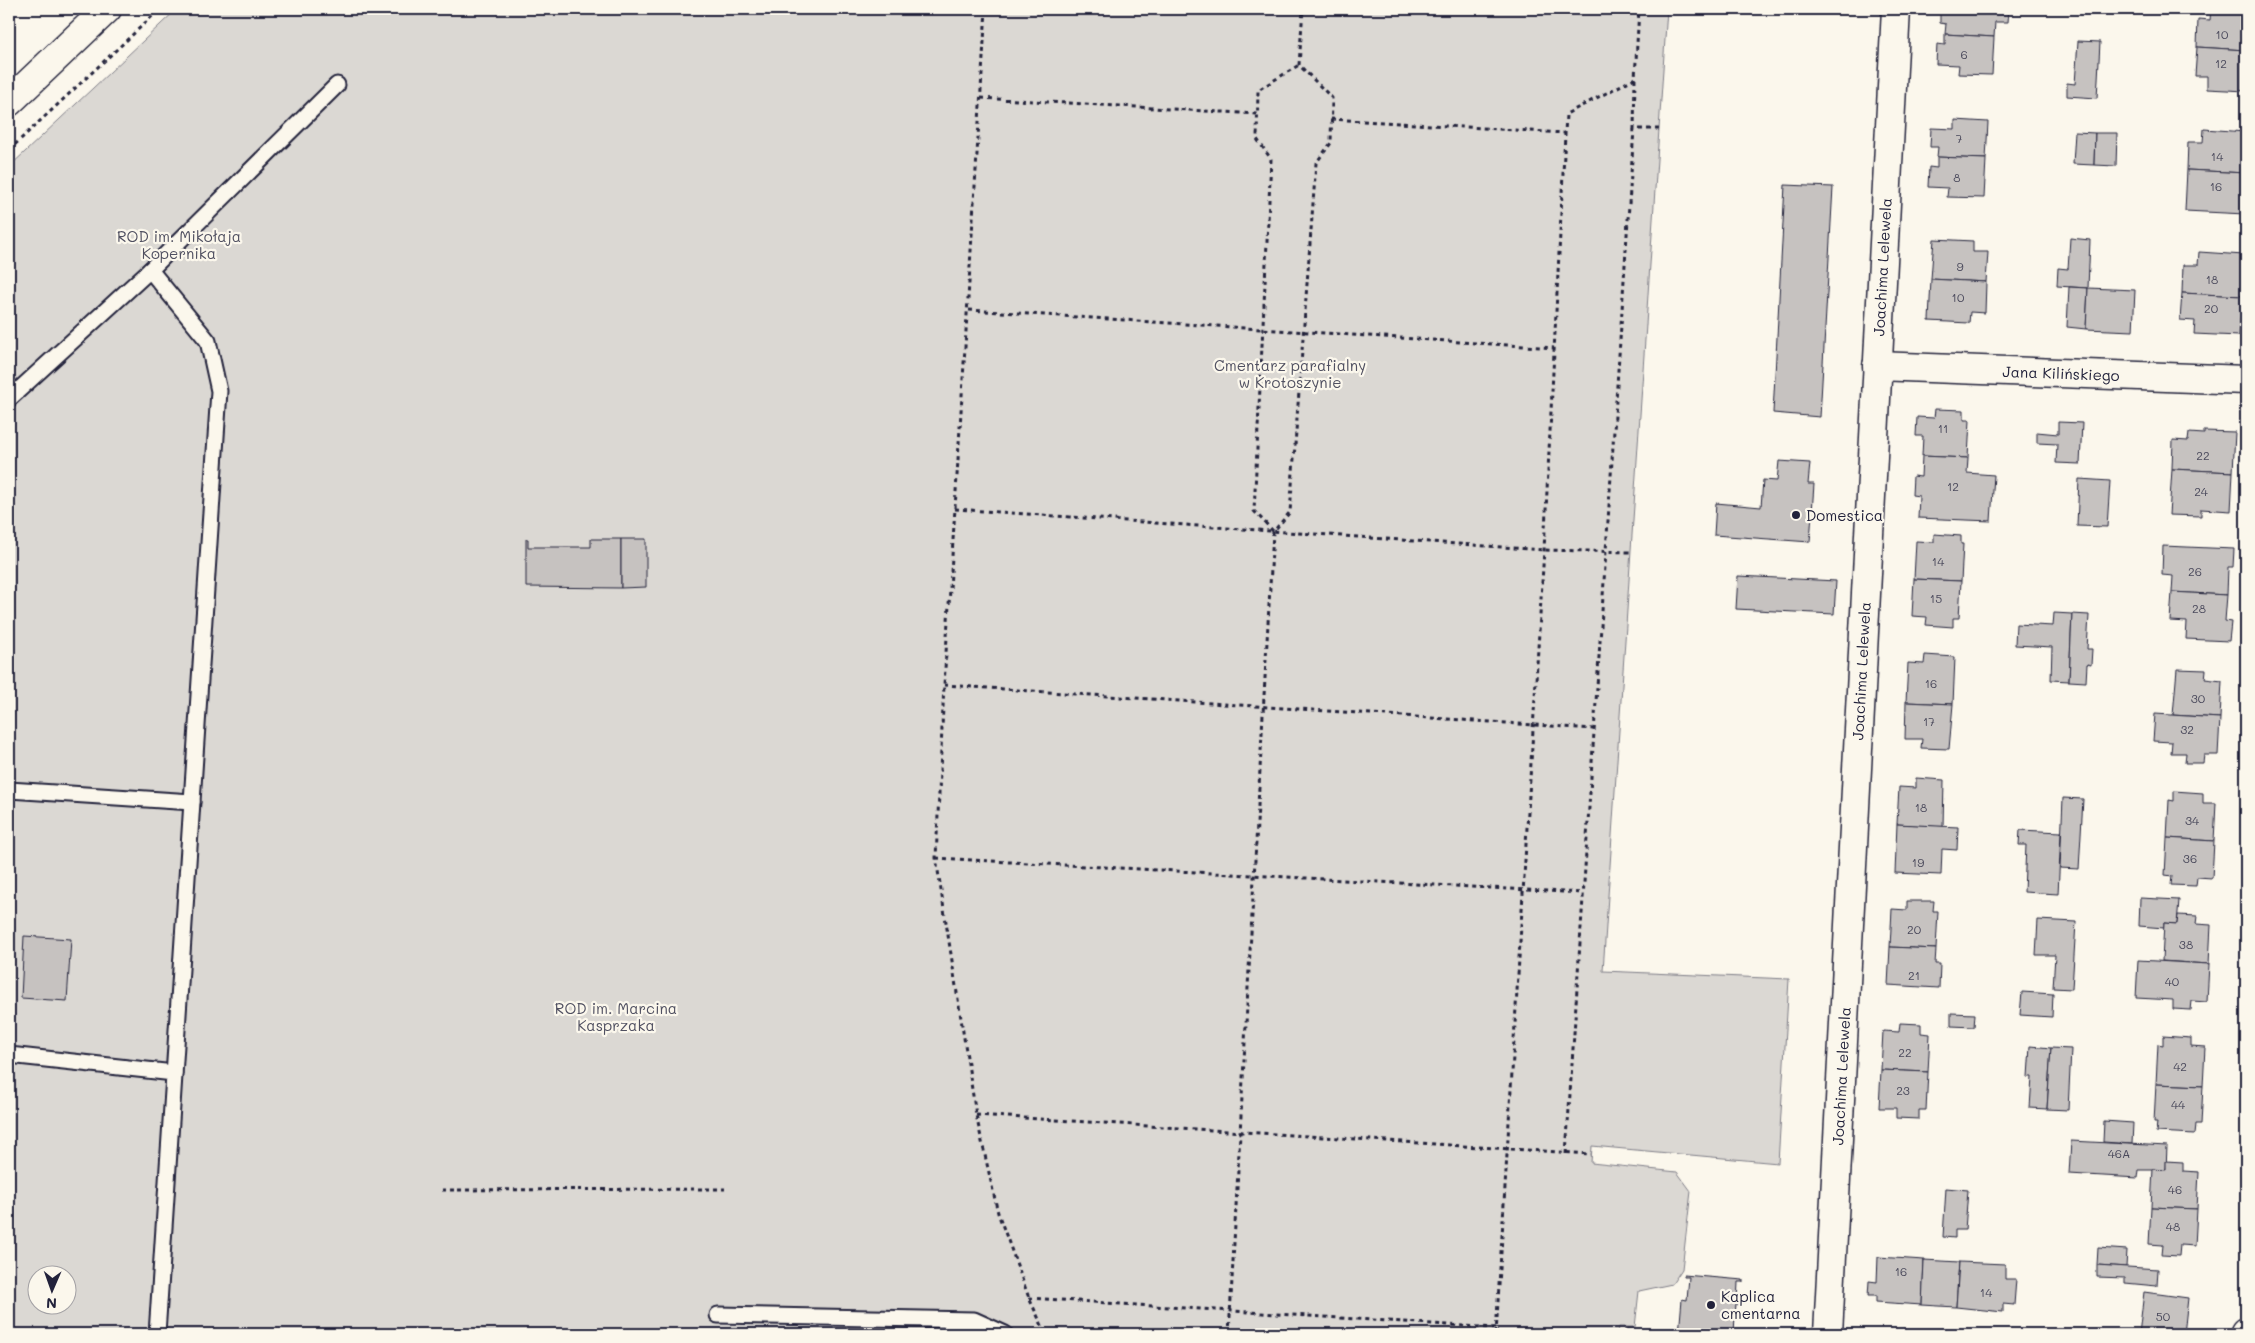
<svg xmlns="http://www.w3.org/2000/svg" width="2255" height="1343" font-family="Mali,sans-serif">
<style>
.green{fill:#dbd8d3;stroke:#7e7d87;fill-rule:evenodd}
.building{fill:#c6c2c0;stroke:#22223b}
.lines{fill:none;stroke-linecap:round;stroke-linejoin:round}
.lane-casing{stroke:#22223b;stroke-width:19}
.street-casing{stroke:#22223b;stroke-width:31}
.secondary-casing{stroke:#22223b;stroke-width:31}
.path{stroke:#22223b;stroke-width:3;stroke-dasharray:4 4;stroke-linecap:butt}
.lane{stroke:#fbf7ec;stroke-width:15}
.street{stroke:#fbf7ec;stroke-width:28}
.secondary{stroke:#fbf7ec;stroke-width:28}
.poi-dot{fill:#22223b;stroke:#fbf7ec;stroke-width:2}
.labels{text-anchor:middle;dominant-baseline:central;stroke-width:4.5;stroke-linejoin:round;paint-order:stroke}
.number-label{font-size:12px;fill:#4b4a5c}
.park-label{font-size:15px;fill:#505061;stroke:#fbf7ec}
.street-label{font-size:15px;fill:#22223b;stroke:#fbf7ec}
.poi-label{font-size:15px;fill:#22223b;stroke:#fbf7ec;text-anchor:start}
</style>
<rect width="100%" height="100%" fill="#fbf7ec"/>
<filter id="ink" filterUnits="userSpaceOnUse"><feTurbulence type="fractalNoise" baseFrequency=".02" numOctaves="2"/><feDisplacementMap in="SourceGraphic" scale="10" xChannelSelector="R" yChannelSelector="G"/><feConvolveMatrix kernelMatrix="1 2 1 2 8 2 1 2 1" color-interpolation-filters="sRGB"/></filter>
<g filter="url(#ink)">
<path class="green" d="M177,9H1667L1603,971L1789,979L1778,1163L1592,1146L1591,1163L1677,1172L1691,1191L1682,1269L1672,1284L1639,1291L1635,1327H1619L1618,1334H9V167ZM38,1276H68V1306H38Z"/>
<g class="building">
<path d="M1940,9H2009L2008,22H1995L1994,37L1945,34L1946,24L1940,23Z"/>
<path d="M2211,9H2246V50L2197,47L2198,19L2210,20Z"/>
<path d="M1945,34L1994,37L1992,75L1958,74L1959,65L1936,64L1937,44L1945,45Z"/>
<path d="M2078,41L2100,42L2097,98L2067,96V83L2075,84Z"/>
<path d="M2197,47L2246,50V91L2207,89V76H2195Z"/>
<path d="M1955,120L1988,122L1986,159L1937,157L1938,147H1930L1931,128L1955,129Z"/>
<path d="M2204,129L2246,132V173L2187,170L2188,142H2203Z"/>
<path d="M2075,132L2095,133L2094,165L2073,164Z"/>
<path d="M2095,133H2117L2116,166L2094,165Z"/>
<path d="M1937,157L1986,159L1984,198L1947,197L1948,188L1928,187L1929,167L1937,168Z"/>
<path d="M2187,170L2246,173L2245,214L2185,211Z"/>
<path d="M1785,185L1833,187L1820,417L1773,413Z"/>
<path d="M2070,238L2090,240L2088,288L2057,286L2058,268L2068,269Z"/>
<path d="M1934,239L1973,241V252H1988L1986,282L1931,279Z"/>
<path d="M2199,252L2244,255L2242,296L2182,293L2183,265H2198Z"/>
<path d="M1931,279L1986,282L1985,313L1970,312L1969,323L1929,321Z"/>
<path d="M2069,287L2088,288L2086,329L2067,327Z"/>
<path d="M2088,288L2135,290L2133,331L2086,329Z"/>
<path d="M2182,293L2242,296L2239,336L2194,334L2195,321L2180,320Z"/>
<path d="M1935,409L1964,410V420H1970L1968,458L1922,456L1923,436H1916L1917,417L1934,418Z"/>
<path d="M2058,422L2082,423L2080,464L2056,463L2057,444L2037,443V432L2058,434Z"/>
<path d="M2204,431L2235,432L2233,472L2172,469L2173,440L2188,441L2189,433L2204,434Z"/>
<path d="M1922,456L1968,458L1967,473L1994,475L1991,521L1918,518L1919,496L1912,495L1913,476L1921,477Z"/>
<path d="M1779,461L1810,463L1808,484H1814L1810,542L1714,535L1716,503L1761,507L1763,480L1777,481Z"/>
<path d="M2172,469L2233,472L2231,511L2201,509V516L2169,515Z"/>
<path d="M2079,479L2110,481L2107,527L2077,526Z"/>
<path d="M1934,534L1961,536V544H1963L1961,581L1914,579L1916,541L1934,542Z"/>
<path d="M526,539H528V547H591V539H621V588L526,587Z"/>
<path d="M621,539H646V587L621,588Z"/>
<path d="M2163,546L2234,549L2233,567H2228L2227,595L2172,592L2173,576L2162,575Z"/>
<path d="M1738,576L1836,581L1834,614L1736,609Z"/>
<path d="M1914,579L1961,581L1959,618H1953V627L1926,625L1927,617L1912,616Z"/>
<path d="M2172,592L2227,595L2225,621L2231,622L2229,641L2186,639L2187,622L2170,621Z"/>
<path d="M2054,613L2072,614L2069,681L2051,680L2052,647L2015,645L2016,624L2053,626Z"/>
<path d="M2072,614L2089,615L2087,649H2092L2091,665L2087,664L2086,682L2069,681Z"/>
<path d="M1925,655L1955,657L1953,704L1906,702L1908,663L1924,664Z"/>
<path d="M2177,669L2206,670L2205,679L2222,681L2220,718L2173,715Z"/>
<path d="M1906,702L1953,704L1949,749L1921,748L1922,739H1905Z"/>
<path d="M2155,714L2220,718L2218,755H2204L2203,763H2185L2186,753H2171L2172,742L2153,741Z"/>
<path d="M1916,778L1944,780L1943,827L1897,824L1899,787L1916,788Z"/>
<path d="M2174,791L2203,793V803H2216L2214,841L2167,838L2169,800L2174,801Z"/>
<path d="M2063,798L2083,799L2079,869L2060,868Z"/>
<path d="M1897,824L1958,827L1957,850L1942,849L1941,875L1895,873Z"/>
<path d="M2020,830L2061,832L2058,894L2024,892L2026,845H2019Z"/>
<path d="M2167,838L2214,841L2212,878L2197,877L2196,886L2171,885L2172,876L2165,875Z"/>
<path d="M2140,898L2179,900L2177,924L2164,923V928L2139,926Z"/>
<path d="M1907,901H1934L1933,911H1938L1936,949L1890,947L1892,909L1907,910Z"/>
<path d="M2178,915L2197,916L2196,924L2211,925L2209,964L2162,961L2164,923L2177,924Z"/>
<path d="M2038,920L2076,922L2072,989L2053,988L2055,955H2036Z"/>
<path d="M24,936L71,939L67,1001L21,998Z"/>
<path d="M1890,947L1936,949L1935,964H1940L1939,988L1888,985Z"/>
<path d="M2138,960L2209,964L2207,1002L2192,1001L2191,1010L2173,1009V1000L2136,998Z"/>
<path d="M2022,992L2053,994L2052,1017L2020,1015Z"/>
<path d="M1951,1013L1975,1014L1974,1027L1951,1026Z"/>
<path d="M1900,1023L1921,1024V1033L1930,1034L1928,1072L1881,1070L1883,1031L1899,1032Z"/>
<path d="M2163,1036L2191,1038V1046L2205,1047L2203,1086L2156,1084L2158,1044L2163,1045Z"/>
<path d="M2030,1046L2051,1048L2047,1109L2030,1108L2032,1077H2028Z"/>
<path d="M2051,1048L2071,1049L2068,1110L2047,1109Z"/>
<path d="M1881,1070L1928,1072L1926,1110H1919V1119L1896,1118V1108H1879Z"/>
<path d="M2156,1084L2203,1086L2201,1124H2196L2195,1134L2156,1132L2157,1122H2154Z"/>
<path d="M2104,1121L2133,1123L2132,1144L2103,1142Z"/>
<path d="M2071,1141L2167,1146L2166,1170H2139L2138,1178L2069,1174Z"/>
<path d="M2166,1161L2183,1162V1171L2199,1172L2197,1209L2151,1207L2153,1169L2166,1170Z"/>
<path d="M1946,1188L1968,1190L1965,1230H1955V1238L1943,1237Z"/>
<path d="M2151,1207L2197,1209L2195,1246L2180,1245L2179,1256L2162,1255L2163,1245L2149,1244Z"/>
<path d="M2098,1248L2127,1250L2126,1267L2097,1265Z"/>
<path d="M1878,1257L1924,1260L1922,1305L1876,1302V1296H1868L1869,1281L1877,1282Z"/>
<path d="M1924,1260L1959,1262L1956,1307L1922,1305Z"/>
<path d="M1959,1262L2005,1264V1279H2016L2014,1305L2003,1304V1312L1956,1307Z"/>
<path d="M2097,1265L2158,1269L2157,1286L2125,1283V1278L2097,1277Z"/>
<path d="M1684,1275L1743,1280V1282H1738L1737,1303L1741,1306L1736,1305L1735,1313H1741L1740,1315H1735L1734,1334H1679L1682,1299L1687,1300L1689,1277H1684Z"/>
<path d="M2144,1292L2188,1298L2184,1334H2139Z"/>
<path d="M1625,1329L1654,1331V1334H1625Z"/>
</g>
<g class="lines">
<g class="lane-casing">
<g id="lane">
<path d="M150,270L208,341L219,391L157,1334"/>
<path d="M9,399L150,270L337,85"/>
<path d="M9,790L192,802"/>
<path d="M9,1055L174,1073"/>
<path d="M718,1315L974,1320L1005,1334"/>
</g>
</g>
<g class="street-casing">
<g id="street">
<path d="M1877,366L2246,380"/>
<path d="M1828,1334L1896,9"/>
<path d="M2246,1334V1332"/>
</g>
</g>
<g class="secondary-casing">
<path id="secondary" d="M9,102L107,9"/>
</g>
<g class="path">
<path d="M986,9L944,685L936,858L976,1115L998,1213L1029,1298L1046,1334"/>
<path d="M1635,78L1634,129H1660"/>
<path d="M981,98L1257,114"/>
<path d="M1331,119L1565,133"/>
<path d="M9,150L160,9"/>
<path d="M969,310L1554,348"/>
<path d="M955,509L1544,550L1630,552"/>
<path d="M1273,531L1254,511L1271,159L1257,139L1258,90L1299,65"/>
<path d="M944,685L1594,729"/>
<path d="M936,858L1583,893"/>
<path d="M976,1115L1591,1154"/>
<path d="M1566,1154L1634,129"/>
<path d="M442,1190L725,1189"/>
<path d="M1029,1298L1496,1328"/>
<path d="M1229,1334L1273,532L1290,512L1316,163L1331,143L1332,98L1299,65L1303,9"/>
<path d="M1496,1334L1544,550L1566,114L1635,78L1639,9"/>
</g>
<use href="#lane" class="lane"/>
<use href="#street" class="street"/>
<use href="#secondary" class="secondary"/>
</g>
</g>
<g class="poi-dot">
<circle cx="1796" cy="515" r="5"/>
<circle cx="1711" cy="1305" r="5"/>
</g>
<g class="labels">
<g class="number-label">
<text x="2222" y="34">10</text>
<text x="1964" y="54">6</text>
<text x="2221" y="63">12</text>
<text x="1959" y="138">7</text>
<text x="2217" y="156">14</text>
<text x="1957" y="177">8</text>
<text x="2216" y="186">16</text>
<text x="1960" y="266">9</text>
<text x="2212" y="279">18</text>
<text x="1958" y="297">10</text>
<text x="2211" y="308">20</text>
<text x="1943" y="428">11</text>
<text x="2203" y="455">22</text>
<text x="1953" y="486">12</text>
<text x="2201" y="491">24</text>
<text x="1938" y="561">14</text>
<text x="2195" y="571">26</text>
<text x="1936" y="598">15</text>
<text x="2199" y="608">28</text>
<text x="1931" y="683">16</text>
<text x="2198" y="698">30</text>
<text x="1929" y="721">17</text>
<text x="2187" y="729">32</text>
<text x="1921" y="807">18</text>
<text x="2192" y="820">34</text>
<text x="2190" y="858">36</text>
<text x="1918" y="862">19</text>
<text x="1914" y="929">20</text>
<text x="2186" y="944">38</text>
<text x="1914" y="975">21</text>
<text x="2172" y="981">40</text>
<text x="1905" y="1052">22</text>
<text x="2180" y="1066">42</text>
<text x="1903" y="1090">23</text>
<text x="2178" y="1104">44</text>
<text x="2119" y="1153">46A</text>
<text x="2175" y="1189">46</text>
<text x="2173" y="1226">48</text>
<text x="1901" y="1271">16</text>
<text x="1986" y="1292">14</text>
<text x="2163" y="1316">50</text>
</g>
<g class="park-label">
<text x="179" y="236">ROD im. Mikołaja<tspan x="179" dy="17">Kopernika</tspan></text>
<text x="1290" y="365">Cmentarz parafialny<tspan x="1290" dy="17">w Krotoszynie</tspan></text>
<text x="616" y="1008">ROD im. Marcina<tspan x="616" dy="17">Kasprzaka</tspan></text>
</g>
<g class="street-label">
<text transform="translate(1882 267) rotate(-87)">Joachima Lelewela</text>
<text transform="translate(2061 373) rotate(2)">Jana Kilińskiego</text>
<text transform="translate(1861 671) rotate(-87)">Joachima Lelewela</text>
<text transform="translate(1841 1076) rotate(-87)">Joachima Lelewela</text>
</g>
<g class="poi-label">
<text x="1806" y="515">Domestica</text>
<text x="1721" y="1296">Kaplica<tspan x="1721" dy="17">cmentarna</tspan></text>
</g>
</g>
<rect width="2255" height="1343" fill="none" stroke="#fbf7ec" stroke-width="30"/>
<rect x="15" y="15" width="2225" height="1313" fill="none" stroke="#22223b" stroke-width="2" filter="url(#ink)"/>
<g transform="translate(52 1290) rotate(182)"><circle r="24" fill="#fbf7ec" stroke="#a4a2a5"/>
<path d="M0-4L9 19L0 12L-9 19Z" fill="#22223b"/>
<text y="-8" font-size="14" font-weight="bold" text-anchor="middle" fill="#22223b">N</text>
</g>
</svg>
